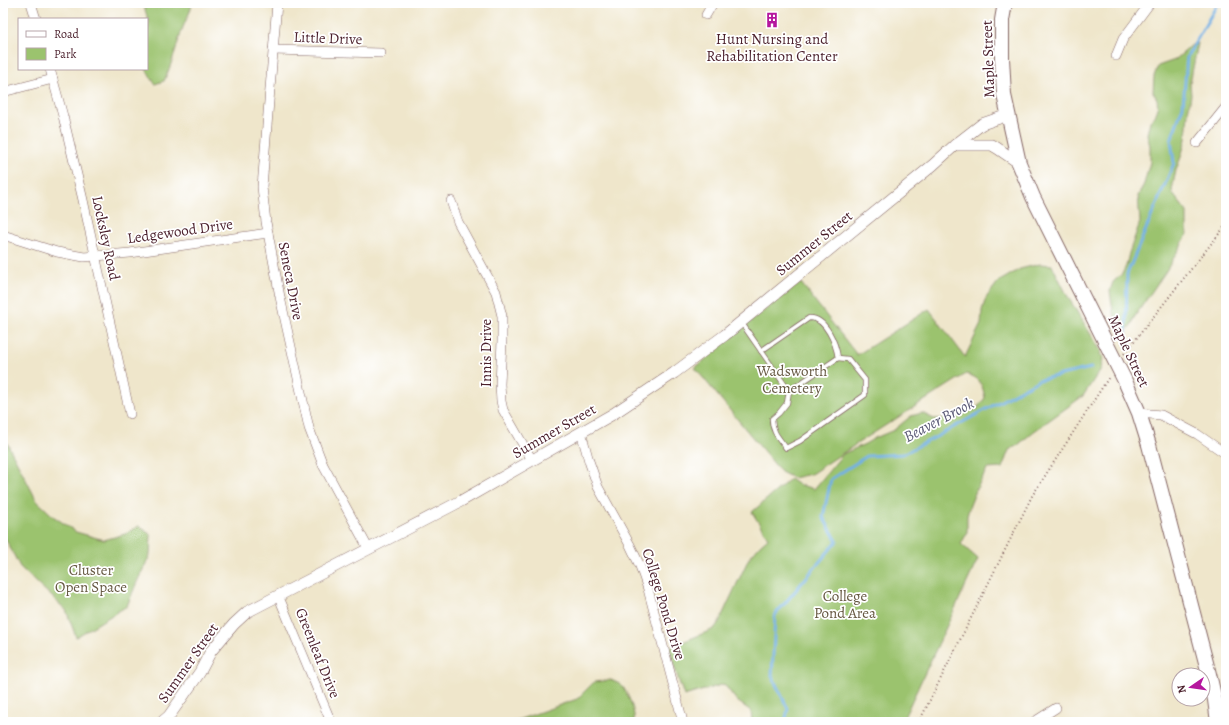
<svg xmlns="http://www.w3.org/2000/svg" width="1229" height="725" font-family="Alegreya,serif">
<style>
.green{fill:#9bc36e;stroke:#72714c}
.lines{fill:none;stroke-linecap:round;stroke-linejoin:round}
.stream{stroke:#72b1e5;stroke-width:3}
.service-casing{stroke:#846563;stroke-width:6}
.minor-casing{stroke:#846563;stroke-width:10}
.tertiary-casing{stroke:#846563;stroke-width:12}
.primary-casing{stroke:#846563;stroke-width:16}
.path{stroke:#846563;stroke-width:2;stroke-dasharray:1 3;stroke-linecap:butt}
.service{stroke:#fff;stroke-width:4.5}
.minor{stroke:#fff;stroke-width:9}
.tertiary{stroke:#fff;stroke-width:11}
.primary{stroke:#fff;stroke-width:14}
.labels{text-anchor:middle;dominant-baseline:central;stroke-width:3.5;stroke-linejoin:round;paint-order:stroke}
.street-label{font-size:15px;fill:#4a1f2b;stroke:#fff}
.poi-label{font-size:15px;fill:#4a1f2b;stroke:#fff}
.park-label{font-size:15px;fill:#665842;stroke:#fff}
.water-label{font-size:16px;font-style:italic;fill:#5a5975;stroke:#fff}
</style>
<rect width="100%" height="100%" fill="#fff"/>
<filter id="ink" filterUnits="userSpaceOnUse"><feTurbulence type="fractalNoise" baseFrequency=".025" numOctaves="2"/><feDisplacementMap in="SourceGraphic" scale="8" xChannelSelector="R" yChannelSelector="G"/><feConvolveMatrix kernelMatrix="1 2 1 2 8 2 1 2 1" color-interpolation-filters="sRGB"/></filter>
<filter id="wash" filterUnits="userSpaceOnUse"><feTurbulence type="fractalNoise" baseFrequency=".012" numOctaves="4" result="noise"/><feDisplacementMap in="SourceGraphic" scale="16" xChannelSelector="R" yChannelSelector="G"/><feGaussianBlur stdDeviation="0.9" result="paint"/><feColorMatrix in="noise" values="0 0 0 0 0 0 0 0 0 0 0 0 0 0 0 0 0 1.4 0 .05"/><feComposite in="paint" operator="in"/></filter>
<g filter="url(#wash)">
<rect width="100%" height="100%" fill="#efe6cb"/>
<g class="green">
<path d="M146,3H192C191,12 185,21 182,30C176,47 172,64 164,81L155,84L146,69H147V33L149,22L144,7Z"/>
<path d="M1198,43L1190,83L1191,95L1188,113L1186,139L1181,157L1176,170L1172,190L1173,194L1187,212V235L1166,271L1135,316L1132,324L1126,331L1122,330L1113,312L1110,291L1113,282L1122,274L1126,266L1129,253L1140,222L1138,196L1144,184L1150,162V146L1147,134L1150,121L1155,116L1158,108L1157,99L1153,92L1154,76L1158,66L1175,60L1193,44Z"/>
<path d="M1040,264L1052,265L1068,297L1101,351L1100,354L1103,357L1101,369L1083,396L1033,432L1018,445L1009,450L1002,468L987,469L977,488L970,505L967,516V533L961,544L978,559L902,722H752L751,711L737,701L724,684L684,696L668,648L714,629L719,622L749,558L760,545L768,538L752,512L790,479L797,484L814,489L843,454L865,444L875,438L894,430L911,416L922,413L934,419L957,417L977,408L985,398C982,384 981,378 966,374L858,443L811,474L793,478L781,472L695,368L772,304L801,283L857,355L929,309L965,357L981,324L982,310L986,298L998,282L1020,269Z"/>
<path d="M3,443H7L37,501L53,516L76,532L104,540L125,534L139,526L151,535L150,555L137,582L127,606L76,637L66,610L20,567L3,534Z"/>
<path d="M611,680C615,682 619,683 622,686C628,693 636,713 634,722H512L577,699L594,682Z"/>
</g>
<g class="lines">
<g class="stream">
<path d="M1126,334L1127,274L1174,163L1171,140L1183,106L1187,57L1218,3"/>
<path d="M785,722L788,709L772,676L775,615L837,541L823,517L831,479L867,456L903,454L936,437L1039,380L1091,368"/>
</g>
</g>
</g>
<g filter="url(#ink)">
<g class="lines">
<g class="service-casing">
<g id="service">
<path d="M741,322L789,391"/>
<path d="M761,351L809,318C826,317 836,344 838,358L848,359L865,380V395L800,441L786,448C779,438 772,432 772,419L779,413L787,403L789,391"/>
<path d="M789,391L838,358"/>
</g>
</g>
<g class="minor-casing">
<g id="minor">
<path d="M31,3L36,19"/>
<path d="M277,3L262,187L266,222L280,297L309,428L323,465L368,548"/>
<path d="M706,15L713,3"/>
<path d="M273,50L381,53"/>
<path d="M1116,56L1123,39L1150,3"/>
<path d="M50,69L63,116L83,200L130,414"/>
<path d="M3,92L53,79"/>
<path d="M1197,143L1226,107"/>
<path d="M451,201L458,222L496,292L502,316V341L500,384L501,401L503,410L532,460"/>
<path d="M3,235L57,252L84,257L130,253L268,233"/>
<path d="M1139,413L1161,415L1197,434L1226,454"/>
<path d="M581,432L589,461L598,487L630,545L640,566L648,589L683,722"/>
<path d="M278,595L331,722"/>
<path d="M1034,722L1056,708"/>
</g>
</g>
<g class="tertiary-casing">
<g id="tertiary">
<path d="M955,145H992L997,148L1019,163"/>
<path d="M162,722L169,716L200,672L211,651L234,624L247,612L272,599L461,501L613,414L674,373L725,335L933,165L955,145L982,124L1008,115"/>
</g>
</g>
<g class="primary-casing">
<path id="primary" d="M1005,3L1002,20V58L1004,95L1019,163L1033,197L1125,381L1139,413L1149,445L1209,674L1215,700L1218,722"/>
</g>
<g class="path">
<path d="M1124,354L1226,225"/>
<path d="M919,722L1032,496L1109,377"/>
</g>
<use href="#service" class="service"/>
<use href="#minor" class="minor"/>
<use href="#tertiary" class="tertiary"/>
<use href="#primary" class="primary"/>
</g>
</g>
<defs>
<g id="building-bare" transform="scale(1.2)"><path d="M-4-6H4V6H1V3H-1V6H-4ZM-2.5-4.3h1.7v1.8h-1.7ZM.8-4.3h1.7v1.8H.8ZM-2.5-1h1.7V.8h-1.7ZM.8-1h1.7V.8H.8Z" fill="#b5179e" stroke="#fff" stroke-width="2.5" paint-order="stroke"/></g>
</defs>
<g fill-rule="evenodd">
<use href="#building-bare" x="772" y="20"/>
</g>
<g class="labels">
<g class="street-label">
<text transform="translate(328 38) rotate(2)">Little Drive</text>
<text transform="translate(988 59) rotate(-92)">Maple Street</text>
<text transform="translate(180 231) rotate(-8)">Ledgewood Drive</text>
<text transform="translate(106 238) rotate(78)">Locksley Road</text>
<text transform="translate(814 243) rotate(-39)">Summer Street</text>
<text transform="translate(291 281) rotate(79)">Seneca Drive</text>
<text transform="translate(1129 351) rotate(65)">Maple Street</text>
<text transform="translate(486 353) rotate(-90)">Innis Drive</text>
<text transform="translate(554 431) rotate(-30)">Summer Street</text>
<text transform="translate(664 604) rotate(73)">College Pond Drive</text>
<text transform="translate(318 653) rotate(68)">Greenleaf Drive</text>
<text transform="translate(188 663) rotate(-55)">Summer Street</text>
</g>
<g class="poi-label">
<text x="772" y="39">Hunt Nursing and<tspan x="772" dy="17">Rehabilitation Center</tspan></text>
</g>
<g class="park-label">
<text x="792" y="371">Wadsworth<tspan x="792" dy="17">Cemetery</tspan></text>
<text x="91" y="570">Cluster<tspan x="91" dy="17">Open Space</tspan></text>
<text x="845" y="596">College<tspan x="845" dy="17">Pond Area</tspan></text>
</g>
<g class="water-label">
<text transform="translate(939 420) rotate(-28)">Beaver Brook</text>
</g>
</g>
<rect width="1229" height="725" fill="none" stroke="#fff" stroke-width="16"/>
<rect x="18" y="18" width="130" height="52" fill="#ffffff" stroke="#b7a5aa"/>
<rect x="26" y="31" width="20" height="6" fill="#ffffff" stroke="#b7a5aa"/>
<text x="54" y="38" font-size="12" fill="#4a1f2b">Road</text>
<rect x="26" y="48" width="20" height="12" fill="#9bc36e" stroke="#b7a5aa"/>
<text x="54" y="58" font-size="12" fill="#4a1f2b">Park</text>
<g transform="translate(1191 687) rotate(257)"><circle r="19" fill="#ffffff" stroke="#b7a5aa"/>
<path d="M0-3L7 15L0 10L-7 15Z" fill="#b5179e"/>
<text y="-6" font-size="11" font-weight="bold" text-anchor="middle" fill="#4a1f2b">N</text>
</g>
</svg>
